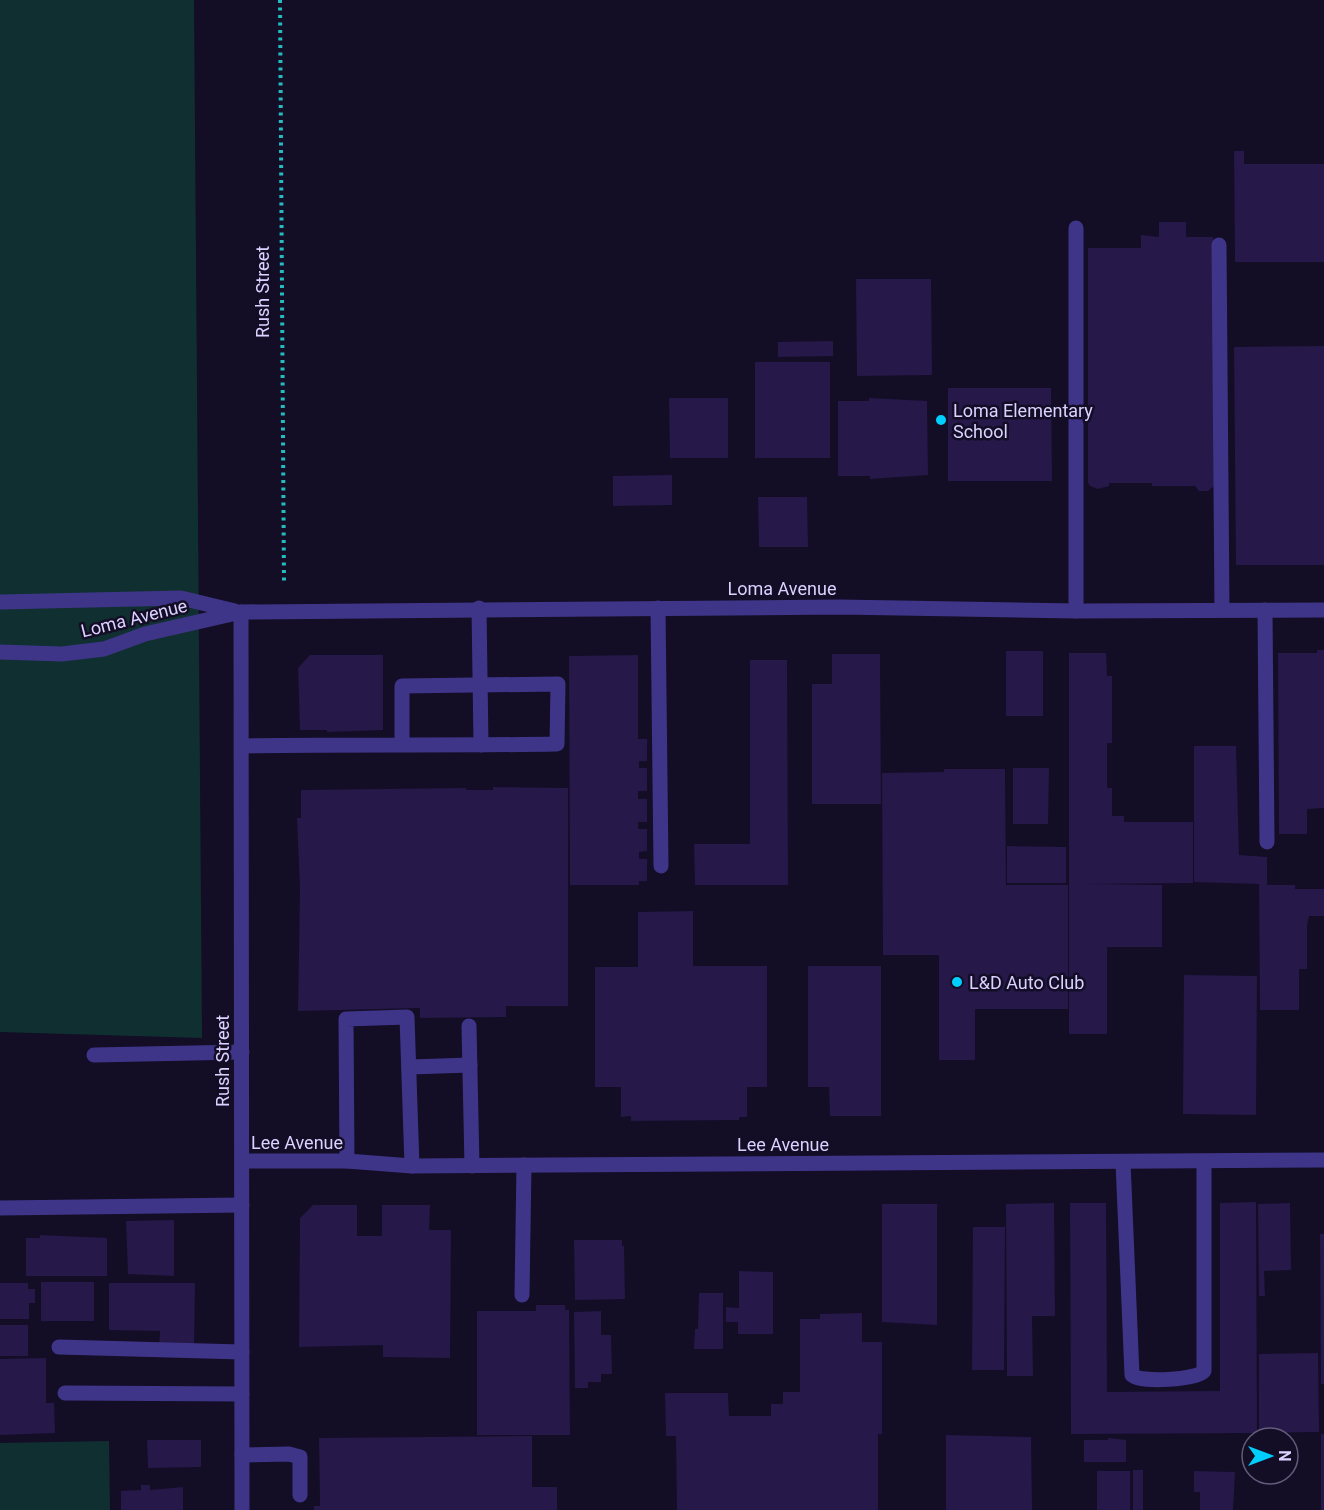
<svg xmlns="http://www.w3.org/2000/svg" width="1324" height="1510" font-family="Roboto,sans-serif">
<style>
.green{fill:#102f30}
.building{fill:#261848}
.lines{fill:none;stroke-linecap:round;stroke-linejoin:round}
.path{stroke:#26bbbf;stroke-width:4;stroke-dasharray:3 4.5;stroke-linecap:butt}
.service{stroke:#3f3588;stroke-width:15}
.minor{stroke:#3f3588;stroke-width:15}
.tertiary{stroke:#3f3588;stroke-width:15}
.poi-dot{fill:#00cefd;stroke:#130d26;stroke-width:2}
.labels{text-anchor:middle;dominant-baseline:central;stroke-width:5;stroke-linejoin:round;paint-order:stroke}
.street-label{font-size:18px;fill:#dbd2ff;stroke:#130d26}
.poi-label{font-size:18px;fill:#dbd2ff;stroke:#130d26;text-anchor:start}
</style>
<rect width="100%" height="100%" fill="#130d26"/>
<g class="green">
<path d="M0,0H194L202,1038L0,1032Z"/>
<path d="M109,1441L110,1510H0V1443Z"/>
</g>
<g class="building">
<path d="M1234,151H1244V164H1324V262H1235Z"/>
<path d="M1159,222H1186V237H1213L1214,486L1208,491H1199L1195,486H1152V483H1109V486L1098,489L1090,486L1088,483V248H1141V235L1159,237Z"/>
<path d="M856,279H931L932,375L857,376Z"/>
<path d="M833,341V356L778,357V342Z"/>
<path d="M1324,346V565H1236L1234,347Z"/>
<rect x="755" y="362" width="75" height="96"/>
<path d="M948,388H1051L1052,481H948Z"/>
<path d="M669,398H728V458H670Z"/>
<path d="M869,398L927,401L928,475L870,479V476H838V401H869Z"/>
<path d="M672,475V505L613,506V476Z"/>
<path d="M758,497H807L808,547H759Z"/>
<path d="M1317,650H1324V808L1307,809V834H1279L1278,653H1317Z"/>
<rect x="1006" y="651" width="37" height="65"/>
<path d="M1069,653H1106L1107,676H1112V743H1107V788H1112V816H1124V822H1193V883L1087,884L1162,885V947H1107V1034H1069Z"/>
<path d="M832,654H880L881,804H812V684H832Z"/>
<path d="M310,655H383V730L327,732V730H300L298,668Z"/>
<path d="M638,655V739H647V761H639V768H647V791H638V799H647V822H638V829H647V851L639,852V859H647V881H639V885H570L569,656Z"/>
<path d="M750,660H787L788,885H695L694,844H750Z"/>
<path d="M1194,746H1236L1239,855L1267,857V885H1295V889H1324V916H1309L1307,925V969H1299V1010H1260L1259,884L1194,882Z"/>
<path d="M1013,768H1049L1048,824H1013Z"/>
<path d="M944,769H1005L1006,885H1068V1009H975V1060H939V955H883L882,773L944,772Z"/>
<path d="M493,787L568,788V1006H506V1017L420,1018V1008L298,1011L300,888L297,818H301V790L466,788V790H493Z"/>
<path d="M1007,846L1066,847V883H1007Z"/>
<path d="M693,911V966H767V1087H747V1117H739V1120L631,1121V1116L621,1117V1087H595V967H638V912Z"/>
<path d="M808,966H881V1116H830L829,1087H808Z"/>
<path d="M1184,975L1257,976L1256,1115L1183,1114Z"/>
<path d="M1256,1202L1257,1433L1071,1434L1070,1203H1106L1107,1392L1220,1391V1203Z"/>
<path d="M1054,1203L1055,1316H1032L1033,1376H1007L1006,1204Z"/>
<path d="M1290,1203L1291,1270L1264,1271L1265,1296H1259L1258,1204Z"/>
<path d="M882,1204H937V1325L882,1322Z"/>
<path d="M313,1205H357V1236H382V1205H430L429,1230H451L450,1358L383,1357V1345L299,1347L300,1218Z"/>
<path d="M174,1220V1276L128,1274L126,1221Z"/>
<path d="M973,1227H1005L1004,1370H972Z"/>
<path d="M1320,1234H1324V1384H1321Z"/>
<path d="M40,1235L107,1238V1276H26V1238H40Z"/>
<path d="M574,1240H622V1246H624L625,1299L575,1300Z"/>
<path d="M739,1271L773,1272V1334H738V1322H726V1307L739,1308Z"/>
<rect x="41" y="1282" width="53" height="39"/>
<path d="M0,1283H28V1289H35V1303H29V1319H0Z"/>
<path d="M109,1283H195L194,1347H159L160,1331L109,1330Z"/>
<path d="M699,1293H723V1349H694L695,1329H698Z"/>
<path d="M536,1305H565V1310H569L570,1435H477V1311H536Z"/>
<path d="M601,1311V1335H611L612,1374H601V1382H588V1388H575L574,1312Z"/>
<path d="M862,1313V1342H882V1434H878V1510H677L676,1436H666L665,1393H728L729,1416H771V1404H783V1392H800V1319H820V1314Z"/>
<rect x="0" y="1325" width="28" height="31"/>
<path d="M1318,1353L1319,1432L1259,1433V1354Z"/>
<path d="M46,1358V1403H54L55,1433L0,1435V1359Z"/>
<rect x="1321" y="1434" width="3" height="76"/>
<path d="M946,1435L1031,1437L1032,1510H946Z"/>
<path d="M532,1436V1487H557V1510H314V1506H320L319,1438Z"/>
<path d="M1108,1438L1126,1440V1462H1084V1440H1108Z"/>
<path d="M147,1440H201V1467L148,1468Z"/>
<rect x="1133" y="1470" width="10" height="40"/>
<rect x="1097" y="1471" width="33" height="39"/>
<path d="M1194,1471L1235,1472L1233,1510H1200V1492H1194Z"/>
<path d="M141,1485H150V1490L183,1487V1510H121V1491L141,1490Z"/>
</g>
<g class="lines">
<path class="path" d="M280,0L284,583"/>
<g class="service">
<path d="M1076,228V611"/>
<path d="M1219,245L1222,610"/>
<path d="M479,608L481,745"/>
<path d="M658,608L661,866"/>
<path d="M1265,610L1267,842"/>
<path d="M242,746C347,744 452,746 557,744L558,684L402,686V745"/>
<path d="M469,1026L472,1166"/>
<path d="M94,1055L242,1052"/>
<path d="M410,1067L470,1065"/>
<path d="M347,1161L346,1019L407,1017L412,1166"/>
<path d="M1123,1162L1132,1375C1140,1383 1197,1380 1204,1371V1161"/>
<path d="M0,1208L242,1205"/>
<path d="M522,1295L524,1165"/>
<path d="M59,1347L242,1352"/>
<path d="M65,1393L242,1394"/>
<path d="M242,1455L289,1454L300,1457V1495"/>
</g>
<g class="minor">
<path d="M0,602L181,598L235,611"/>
<path d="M0,652L62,654L104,649L145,634L241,612L840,607L1076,611L1324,610"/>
<path d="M242,1161H347L412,1166L1324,1160"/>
</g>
<path class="tertiary" d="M241,612L242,1510"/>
</g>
<g class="poi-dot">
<circle cx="941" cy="420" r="6"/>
<circle cx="957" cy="982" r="6"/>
</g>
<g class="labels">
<g class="street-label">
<text transform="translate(262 292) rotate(-90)">Rush Street</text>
<text x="782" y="588">Loma Avenue</text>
<text transform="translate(134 618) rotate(-14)">Loma Avenue</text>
<text transform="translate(222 1061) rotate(-90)">Rush Street</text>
<text x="297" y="1142">Lee Avenue</text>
<text x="783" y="1144">Lee Avenue</text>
</g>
<g class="poi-label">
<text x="953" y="410">Loma Elementary<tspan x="953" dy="21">School</tspan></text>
<text x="969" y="982">L&amp;D Auto Club</text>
</g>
</g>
<g transform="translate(1270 1456) rotate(90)"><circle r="28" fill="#130d26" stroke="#635c7d" stroke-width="1.5"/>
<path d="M0-4.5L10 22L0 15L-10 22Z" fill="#00cefd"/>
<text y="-9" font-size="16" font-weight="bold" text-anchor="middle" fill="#dbd2ff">N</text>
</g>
</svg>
